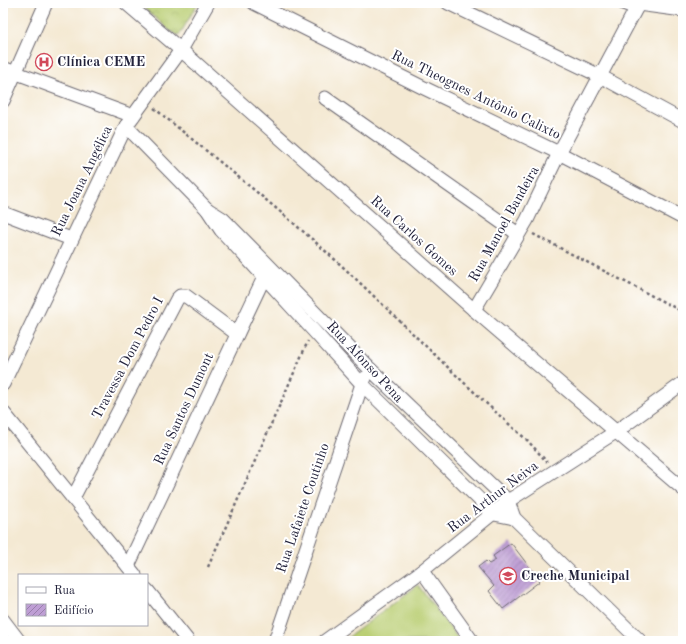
<svg xmlns="http://www.w3.org/2000/svg" width="686" height="644" font-family="'Old Standard TT',serif">
<style>
.park{fill:url(#park-crowns);stroke:#6e7856}
.garden{fill:#b9ce72;stroke:#6e7856}
.building{fill:url(#building-hatch)}
.lines{fill:none;stroke-linecap:round;stroke-linejoin:round}
.street-casing{stroke:#6c6870;stroke-width:15}
.path{stroke:#6c6870;stroke-width:2.5;stroke-dasharray:3 3;stroke-linecap:butt}
.street{stroke:#fff;stroke-width:13}
.labels{text-anchor:middle;dominant-baseline:central;stroke-width:4;stroke-linejoin:round;paint-order:stroke}
.poi-label{font-size:14px;font-weight:bold;fill:#22223b;stroke:#fff;text-anchor:start}
.street-label{font-size:14px;fill:#22223b;stroke:#fff}
</style>
<defs>
<pattern id="park-crowns" width="20" height="18" patternUnits="userSpaceOnUse"><rect width="20" height="18" fill="#b9ce72"/><path d="M2 6a3 3 0 1 1 6 0M12 15a3 3 0 1 1 6 0" fill="none" stroke="#9fb164"/></pattern>
<pattern id="building-hatch" width="6" height="6" patternUnits="userSpaceOnUse"><rect width="6" height="6" fill="#be9ed4"/><path d="M-1 1l2-2M0 6l6-6M5 7l2-2" fill="none" stroke="#9a80ad"/></pattern>
</defs>
<rect width="100%" height="100%" fill="#fff"/>
<filter id="ink" filterUnits="userSpaceOnUse"><feTurbulence type="fractalNoise" baseFrequency=".025" numOctaves="2"/><feDisplacementMap in="SourceGraphic" scale="8" xChannelSelector="R" yChannelSelector="G"/><feConvolveMatrix kernelMatrix="1 2 1 2 8 2 1 2 1" color-interpolation-filters="sRGB"/></filter>
<filter id="wash" filterUnits="userSpaceOnUse"><feTurbulence type="fractalNoise" baseFrequency=".012" numOctaves="4" result="noise"/><feDisplacementMap in="SourceGraphic" scale="16" xChannelSelector="R" yChannelSelector="G"/><feGaussianBlur stdDeviation="0.9" result="paint"/><feColorMatrix in="noise" values="0 0 0 0 0 0 0 0 0 0 0 0 0 0 0 0 0 1.4 0 .05"/><feComposite in="paint" operator="in"/></filter>
<g filter="url(#wash)">
<rect width="100%" height="100%" fill="#f4e9d3"/>
<path class="park" d="M139,3H198L180,34L177,35L170,31Z"/>
<path class="garden" d="M418,585L460,641H343Z"/>
<g id="blocks">
<path class="building" d="M511,543L540,581L503,609L489,591L494,586L478,567L486,561L489,564L496,560L493,556Z"/>
</g>
</g>
<g filter="url(#ink)">
<use href="#blocks" fill-opacity="0" stroke="#6c6870" stroke-width="1"/>
<g class="lines">
<g class="street-casing">
<g id="street">
<path d="M126,3L181,50L474,310L683,489"/>
<path d="M254,3L422,87L559,153L683,218"/>
<path d="M448,3L600,76L683,121"/>
<path d="M623,3L636,8"/>
<path d="M638,4L683,10"/>
<path d="M3,68L133,116"/>
<path d="M325,98L518,234"/>
<path d="M3,101L46,3"/>
<path d="M126,126L207,209L221,230L313,330L362,384L494,514L514,518"/>
<path d="M207,209L223,219L228,224L370,369L508,501L514,518L640,641"/>
<path d="M3,213L71,239"/>
<path d="M474,310L527,220L559,153L639,3"/>
<path d="M3,384L126,126L181,50L208,3"/>
<path d="M3,412L135,575"/>
<path d="M73,498L177,299L180,296H186L237,334"/>
<path d="M128,566L268,269"/>
<path d="M422,571L472,641"/>
<path d="M147,590L188,641"/>
<path d="M3,620L19,641"/>
<path d="M275,641L362,384L365,378"/>
<path d="M325,641L422,571L508,501L617,431L683,383"/>
</g>
</g>
<g class="path">
<path d="M154,108C217,160 282,211 342,266C404,324 463,384 527,440L547,462"/>
<path d="M533,234L683,312"/>
<path d="M208,567L308,341"/>
</g>
<use href="#street" class="street"/>
</g>
</g>
<defs>
<g id="hospital-ring" transform="scale(0.9)"><circle r="9.5" fill="#fff" stroke="#d1495b" stroke-width="1.5"/><path d="M-5-5h3v3.5h4V-5h3V5h-3V1.5h-4V5h-3Z" fill="#d1495b"/></g>
<g id="school-ring" transform="scale(0.9)"><circle r="9.5" fill="#fff" stroke="#d1495b" stroke-width="1.5"/><path d="M0-5L7-2L0 1L-7-2ZM-4 1L0 2.5L4 1V4Q0 6-4 4Z" fill="#d1495b"/></g>
</defs>
<g fill-rule="evenodd">
<use href="#hospital-ring" x="44" y="62"/>
<use href="#school-ring" x="508" y="576"/>
</g>
<g class="labels">
<g class="poi-label">
<text x="57" y="62">Clínica CEME</text>
<text x="521" y="576">Creche Municipal</text>
</g>
<g class="street-label">
<text transform="translate(476 95) rotate(26)">Rua Theognes Antônio Calixto</text>
<text transform="translate(82 181) rotate(-64)">Rua Joana Angélica</text>
<text transform="translate(504 224) rotate(-61)">Rua Manoel Bandeira</text>
<text transform="translate(414 236) rotate(42)">Rua Carlos Gomes</text>
<text transform="translate(128 358) rotate(-62)">Travessa Dom Pedro I</text>
<text transform="translate(365 362) rotate(47)">Rua Afonso Pena</text>
<text transform="translate(184 409) rotate(-65)">Rua Santos Dumont</text>
<text transform="translate(493 497) rotate(-37)">Rua Arthur Neiva</text>
<text transform="translate(303 508) rotate(-71)">Rua Lafaiete Coutinho</text>
</g>
</g>
<rect width="686" height="644" fill="none" stroke="#fff" stroke-width="16"/>
<rect x="18" y="574" width="130" height="52" fill="#ffffff" stroke="#a7a7b1"/>
<rect x="26" y="587" width="20" height="6" fill="#ffffff" stroke="#a7a7b1"/>
<text x="54" y="594" font-size="12" fill="#22223b">Rua</text>
<rect x="26" y="604" width="20" height="12" fill="url(#building-hatch)" stroke="#a7a7b1"/>
<text x="54" y="614" font-size="12" fill="#22223b">Edifício</text>
</svg>
